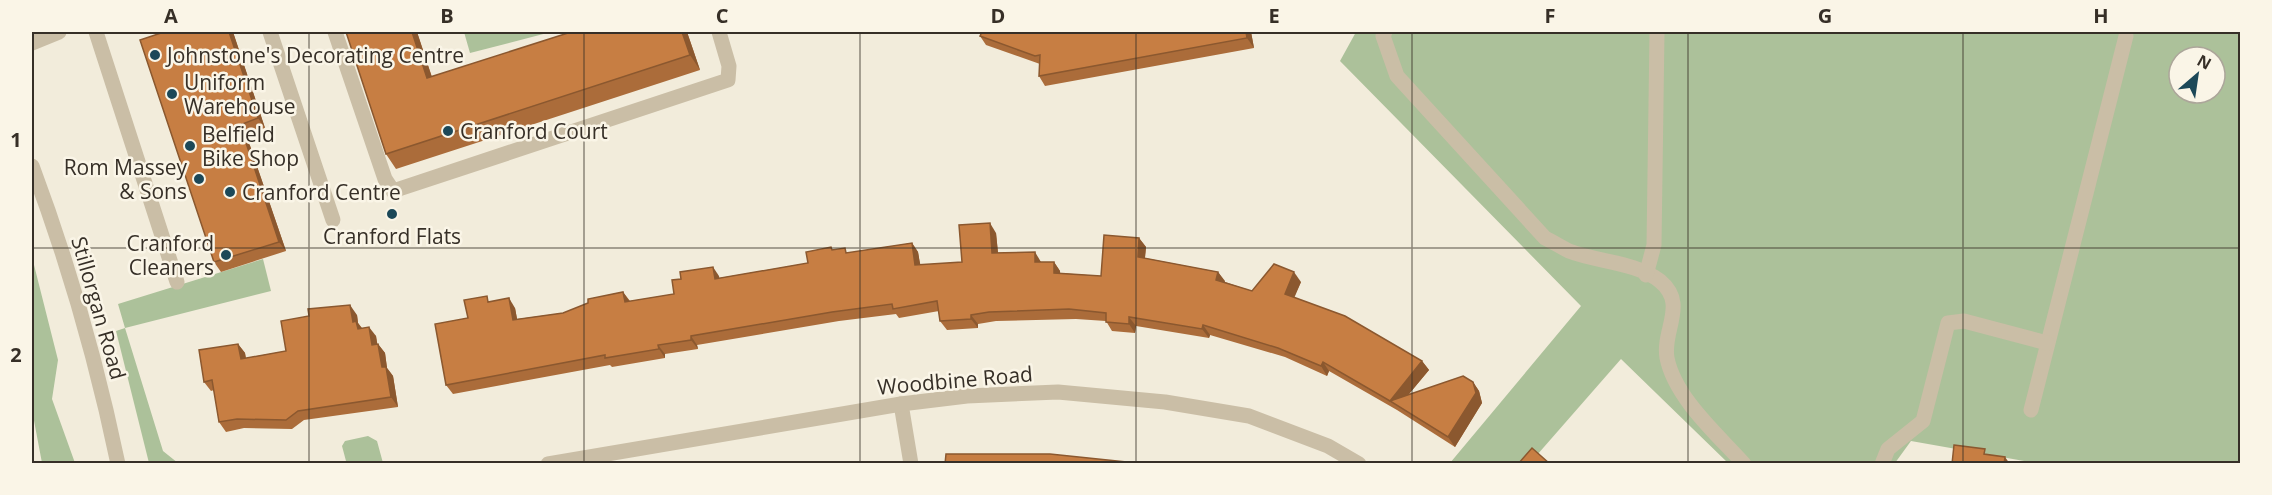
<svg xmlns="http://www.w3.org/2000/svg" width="2272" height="495" font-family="'Open Sans',sans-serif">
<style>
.green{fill:#acc19a;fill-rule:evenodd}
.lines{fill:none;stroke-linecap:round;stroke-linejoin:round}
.service{stroke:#cabea6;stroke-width:15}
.minor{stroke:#cabea6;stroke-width:15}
.wall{fill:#ab6c3a}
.shaded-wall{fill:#8b582f}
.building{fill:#c77e43;stroke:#8b582f;stroke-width:1.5}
.grid{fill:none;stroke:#362f27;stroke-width:1.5;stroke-opacity:0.55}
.poi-dot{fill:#1c4858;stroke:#faf5e7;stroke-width:2}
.labels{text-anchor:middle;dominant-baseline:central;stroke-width:5;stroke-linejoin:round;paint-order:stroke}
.poi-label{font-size:21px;fill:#362f27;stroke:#faf5e7;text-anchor:start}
.street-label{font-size:21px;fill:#362f27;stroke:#faf5e7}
.neatline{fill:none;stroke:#362f27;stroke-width:2}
.grid-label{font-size:20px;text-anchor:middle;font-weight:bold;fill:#362f27}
</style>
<rect width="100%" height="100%" fill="#f2ecdb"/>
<g class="green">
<path d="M464,32H551L470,53Z"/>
<path d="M1356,32H2240V463H2036L1911,441L1895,463H1728L1621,359L1530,463H1450L1581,306L1340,61ZM2179,57H2215V93H2179Z"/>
<path d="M32,257L58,360L52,399L75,463H42L32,410Z"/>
<path d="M263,259L271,291L125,328L163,451L178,463H149L116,331L125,328L118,304Z"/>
<path d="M368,436L377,441L383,463H342L346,461L342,446L345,441Z"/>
</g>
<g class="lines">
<g class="service">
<path d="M96,32L177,282"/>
<path d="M270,32L333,220"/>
<path d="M335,32L385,179L393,191L728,80L729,66L719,32"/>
<path d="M1385,32L1383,36L1397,76L1545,238C1553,242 1561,247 1569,251C1597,262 1636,262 1660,281C1688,304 1662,330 1667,358C1675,398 1718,435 1744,464"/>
<path d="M1646,275L1654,245L1657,32"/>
<path d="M2031,410L2126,36"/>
<path d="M1882,464L1888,449L1923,421L1948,323L1964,321L2047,343"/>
</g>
<g class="minor">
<path d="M32,43L59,32"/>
<path d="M32,166C68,262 97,363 118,464"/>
<path d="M901,404L911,464"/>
<path d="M548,464L901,404L967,396L1058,392L1165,402L1249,416L1328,446L1359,464"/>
</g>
</g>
<g class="wall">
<path d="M164,32H233L265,128L246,134L286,251L221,272L214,262Z"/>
<path d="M346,32H417L432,77L571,32H687L700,70L396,169L386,154Z"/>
<path d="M982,32H1252H1251L1254,48L1045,86L1039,76L1040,64L986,45L980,36Z"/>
<path d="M996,233L998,253L1041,262H1054L1060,271V273L1101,276L1139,238L1146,247L1145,258L1218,272L1225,282L1252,291L1301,282L1294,297L1422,361L1429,370L1409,394L1473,382L1479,391L1482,403L1455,447L1397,410L1329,371L1327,376L1285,357L1210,335L1209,338L1136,326L1135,333L1112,331L1106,321L1076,319L996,321L978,324V328L947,330L940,321L939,311L899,318L896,314L839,321L697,345L698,349L665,354V358L612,367L610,365L453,394L446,385L468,318L491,302L515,308L517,319L563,313L588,303L623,292L630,301L674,294L719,276V278L808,263L833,250L848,253L912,243L918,252L920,265L962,262Z"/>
<path d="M357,315L358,323L362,328L376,336L377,344H378L385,353L387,368L393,376L398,407L304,420L292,429L244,428L226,432L219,422L214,390L211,391L204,382L238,344L245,353L246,358L286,351L309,316Z"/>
</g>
<g class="shaded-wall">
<path d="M229,32H233L265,128L258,118Z"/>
<path d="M412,32H417L437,93L427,78Z"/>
<path d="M682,32H687L700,70L690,55Z"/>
<path d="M1246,32H1251L1254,48L1247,38Z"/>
<path d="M240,125L246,134L286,251L279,242Z"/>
<path d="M990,223L996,233L999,263L992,253Z"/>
<path d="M1139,238L1146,247L1144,266L1138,257Z"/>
<path d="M912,243L918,252L922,274L915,265Z"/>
<path d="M1035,252L1041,262H1035Z"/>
<path d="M1054,262L1060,271L1061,282L1054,273Z"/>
<path d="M713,267L719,276L721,288L715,279Z"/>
<path d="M1218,272L1225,281L1223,289L1216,280Z"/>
<path d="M1294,272L1301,282L1292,303L1285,294Z"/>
<path d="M623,292L630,302H625Z"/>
<path d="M509,298L515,308L519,329L513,320Z"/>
<path d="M350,305L357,315L358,323L363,330L364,338L353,322Z"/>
<path d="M971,315L978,324V328L971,319Z"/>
<path d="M1129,317L1136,326L1135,333L1129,324Z"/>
<path d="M1203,325L1210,335L1209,338L1202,329Z"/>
<path d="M369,327L376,336L379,354L372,345Z"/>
<path d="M691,336L697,345L698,349L691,340Z"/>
<path d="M238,344L245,353L247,368L241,359Z"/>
<path d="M378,344L385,353L387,368L393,376L398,407L391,397L382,367Z"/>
<path d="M658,345L665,354V358L659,349Z"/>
<path d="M1422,361L1429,370L1399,406L1390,401Z"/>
<path d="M1323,362L1329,371L1327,376L1321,366Z"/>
<path d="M1473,382L1479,391L1482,403L1455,447L1448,437Z"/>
<path d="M2005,457L2010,464H2004Z"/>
</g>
<g class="building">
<path d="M164,32H229L258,118L240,125L279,242L214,262L140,40Z"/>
<path d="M346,32H412L427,78L571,32H682L690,55L386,154Z"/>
<path d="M982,32H1246L1247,38L1039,76L1040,55L1035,56L980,36Z"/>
<path d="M990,223L992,253L1035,252V262H1054V273L1101,276L1104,235L1139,238L1138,257L1218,272L1216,280L1252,291L1274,264L1294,272L1285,294L1345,316L1422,361L1390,401L1323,362L1321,366L1278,348L1203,325L1202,329L1129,317V324L1106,322V313L1069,309L989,312L971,315V319L940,321L937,301L893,309L892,304L832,312L691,336V340L658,345L659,349L605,358V355L446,385L435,324L468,318L464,300L487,296L488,302L509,298L513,320L563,313L588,303V299L623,292L625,302L674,294L672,280L681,279L680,272L713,267L715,279L808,263L806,252L831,247L832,250L845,248L846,253L912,243L915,265L962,262L959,225Z"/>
<path d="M350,305L353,322L356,321L358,329L369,327L372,345L378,344L382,367H386L391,397L298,411L286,420L237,419L219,422L212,380L204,382L199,350L238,344L241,359L286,351L281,321L309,316L308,309Z"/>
<path d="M1463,376L1473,382L1476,393L1448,437L1390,401Z"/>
<path d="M1954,445L1985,449L1984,454L2005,457L2004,464H1952Z"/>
<path d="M1532,448L1550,464H1518Z"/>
<path d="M946,454H1050L1146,464H945Z"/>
</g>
<path class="grid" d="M309,32V464M584,32V464M860,32V464M1136,32V464M1412,32V464M1688,32V464M1963,32V464M32,248H2240"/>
<g class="poi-dot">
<circle cx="155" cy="55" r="6"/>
<circle cx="172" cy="94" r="6"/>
<circle cx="448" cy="131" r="6"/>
<circle cx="190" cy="146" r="6"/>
<circle cx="199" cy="179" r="6"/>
<circle cx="230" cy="192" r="6"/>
<circle cx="392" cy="214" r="6"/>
<circle cx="226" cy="255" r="6"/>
</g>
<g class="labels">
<g class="poi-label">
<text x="167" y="55">Johnstone's Decorating Centre</text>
<text x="184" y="82">Uniform<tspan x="184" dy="24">Warehouse</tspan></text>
<text x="460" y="131">Cranford Court</text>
<text x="202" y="134">Belfield<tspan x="202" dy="24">Bike Shop</tspan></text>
<text x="187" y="167" text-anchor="end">Rom Massey<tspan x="187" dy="24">&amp; Sons</tspan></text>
<text x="242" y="192">Cranford Centre</text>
<text x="392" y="236" text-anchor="middle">Cranford Flats</text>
<text x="214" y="243" text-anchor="end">Cranford<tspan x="214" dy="24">Cleaners</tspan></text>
</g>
<g class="street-label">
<text transform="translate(99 308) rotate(74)">Stillorgan Road</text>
<text transform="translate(955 380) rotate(-5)">Woodbine Road</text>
</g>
</g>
<rect width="2272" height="495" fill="none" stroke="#faf5e7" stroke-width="66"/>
<g transform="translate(2197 75) rotate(29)"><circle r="28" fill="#faf5e7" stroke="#aca69a" stroke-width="1.5"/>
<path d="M0-4.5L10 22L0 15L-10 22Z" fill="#1c4858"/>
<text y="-9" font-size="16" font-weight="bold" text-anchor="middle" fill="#362f27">N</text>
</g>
<rect x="33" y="33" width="2206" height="429" class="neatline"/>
<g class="grid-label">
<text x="171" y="23">A</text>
<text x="447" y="23">B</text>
<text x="722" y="23">C</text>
<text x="998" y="23">D</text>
<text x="1274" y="23">E</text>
<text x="1550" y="23">F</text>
<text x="1825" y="23">G</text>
<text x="2101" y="23">H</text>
<text x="16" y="147">1</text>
<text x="16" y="362">2</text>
</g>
</svg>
